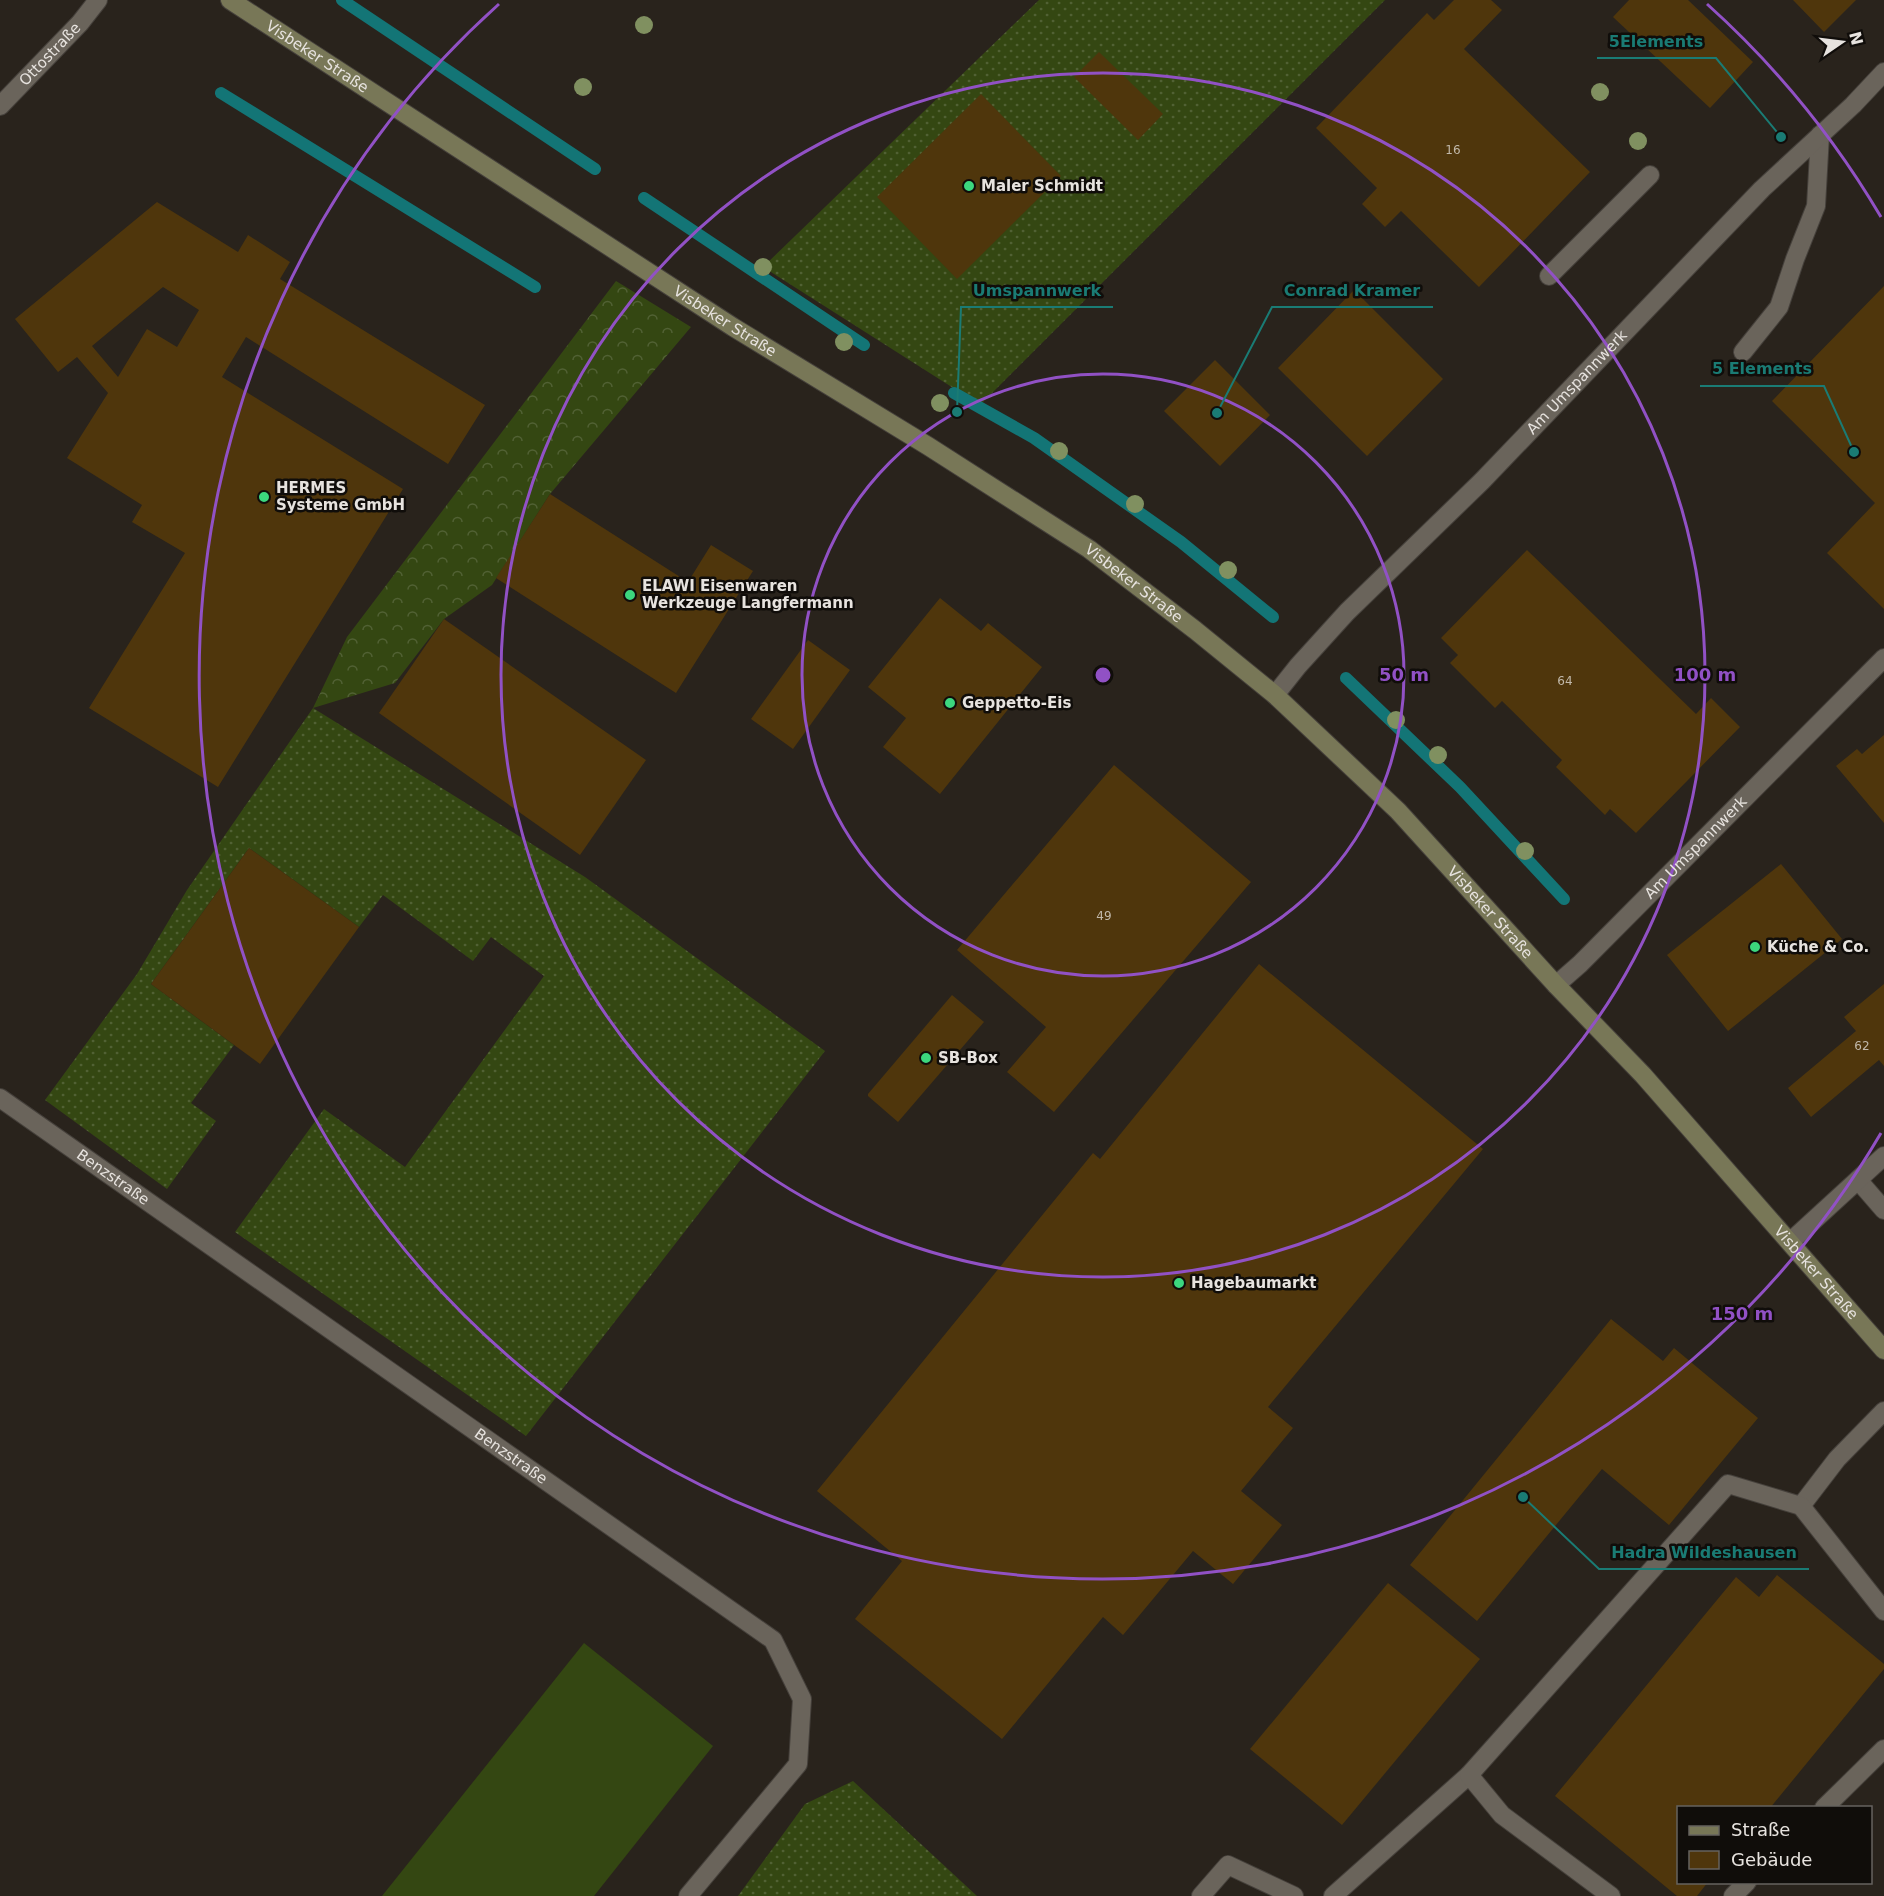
<svg xmlns="http://www.w3.org/2000/svg" width="1884" height="1896" font-family="'DejaVu Sans',sans-serif">
<style>
.grass{fill:url(#grass-dots)}
.forest{fill:url(#forest-crowns)}
.pitch{fill:#344712}
.lines{fill:none;stroke-linecap:round;stroke-linejoin:round}
.stream{stroke:#137576;stroke-width:12}
.building{fill:#4f360c;fill-rule:evenodd}
.lane-casing{stroke:#45403b;stroke-width:20}
.street-casing{stroke:#45403b;stroke-width:20}
.secondary-casing{stroke:#45403b;stroke-width:20}
.lane{stroke:#6a645b;stroke-width:18}
.street{stroke:#6a645b;stroke-width:18}
.secondary{stroke:#787757;stroke-width:18}
.tree{fill:#809060}
.ring{fill:none;stroke:#9151c5;stroke-width:3}
.poi-dot{fill:#3cd77e;stroke:#100d0a;stroke-width:2}
.labels{text-anchor:middle;dominant-baseline:central;stroke-width:5;stroke-linejoin:round;paint-order:stroke}
.number-label{font-size:12px;fill:#c1b8aa}
.street-label{font-size:15px;fill:#e7e3df;stroke:#100d0a}
.poi-label{font-size:15px;font-weight:bold;fill:#e7e3df;stroke:#100d0a;text-anchor:start}
.centre{fill:#9151c5;stroke:#100d0a;stroke-width:3}
.ring-label{font-size:18px;text-anchor:middle;font-weight:bold;fill:#9151c5;stroke:#100d0a;stroke-width:5;stroke-linejoin:round;paint-order:stroke}
.leader{fill:none;stroke:#1a7b74;stroke-width:2}
.callout-dot{fill:#1a7b74;stroke:#100d0a;stroke-width:2}
.callout-label{font-size:16px;text-anchor:middle;font-weight:bold;fill:#1a7b74;stroke:#100d0a;stroke-width:5;stroke-linejoin:round;paint-order:stroke}
</style>
<defs>
<pattern id="grass-dots" width="8" height="8" patternUnits="userSpaceOnUse" patternTransform="scale(1.5)"><rect width="8" height="8" fill="#344712"/><path d="M2 2h.1M6 6h.1" fill="none" stroke="#516134" stroke-width="1.8" stroke-linecap="round"/></pattern>
<pattern id="forest-crowns" width="20" height="18" patternUnits="userSpaceOnUse" patternTransform="scale(1.5)"><rect width="20" height="18" fill="#344712"/><path d="M2 6a3 3 0 1 1 6 0M12 15a3 3 0 1 1 6 0" fill="none" stroke="#516134"/></pattern>
</defs>
<rect width="100%" height="100%" fill="#29231c"/>
<g class="grass">
<path d="M1039,0H1385L980,405L763,267Z"/>
<path d="M313,708L585,877L825,1051L526,1436L235,1232L324,1109L405,1167L544,976L491,937L473,961L383,895L359,927L249,848L151,984L234,1045L191,1103L216,1121L167,1189L45,1100L137,974L187,890Z"/>
<path d="M853,1781L977,1896H738L805,1804Z"/>
</g>
<path class="forest" d="M616,281L691,327L550,494L492,585L444,619L395,683L313,708L347,637Z"/>
<path class="pitch" d="M584,1643L713,1746L594,1896H382Z"/>
<g class="lines">
<g class="stream">
<path d="M342,0L595,169"/>
<path d="M221,93L535,287"/>
<path d="M644,198L864,345"/>
<path d="M954,393L1034,438L1181,542L1273,617"/>
<path d="M1346,678L1460,787L1564,899"/>
</g>
</g>
<g class="building">
<path d="M1454,0H1491L1502,10L1464,49L1590,172L1479,287L1401,211L1385,227L1362,204L1377,188L1316,128L1427,13L1434,20Z"/>
<path d="M1629,0H1688L1753,62L1710,108L1613,17Z"/>
<path d="M1793,0H1856L1824,32Z"/>
<path d="M1099,52L1163,114L1138,140L1074,77Z"/>
<path d="M981,94L1061,176L957,279L877,197Z"/>
<path d="M157,202L238,252L248,235L290,262L280,279L485,405L448,464L246,337L222,377L403,489L218,787L89,708L185,553L132,522L142,505L67,458L108,393L77,357L58,372L15,319ZM163,287L199,310L177,347L147,329L118,377L92,346Z"/>
<path d="M1884,286V609L1827,553L1875,503L1772,401Z"/>
<path d="M1354,290L1443,379L1367,456L1278,368Z"/>
<path d="M1215,360L1270,415L1220,466L1164,411Z"/>
<path d="M550,494L688,582L711,545L753,571L676,693L496,578Z"/>
<path d="M1527,550L1696,714L1711,698L1740,727L1636,833L1610,809L1605,815L1556,767L1562,760L1502,701L1495,708L1450,663L1458,655L1441,638Z"/>
<path d="M940,598L981,631L988,623L1042,667L940,794L883,747L906,718L868,687Z"/>
<path d="M444,619L646,760L580,855L379,713Z"/>
<path d="M808,640L850,670L793,749L751,719Z"/>
<path d="M1884,735V823L1836,766L1857,749L1862,754Z"/>
<path d="M1114,765L1251,882L1054,1112L1007,1072L1046,1027L957,950Z"/>
<path d="M249,848L359,927L260,1064L151,984Z"/>
<path d="M1781,864L1842,939L1728,1031L1667,955Z"/>
<path d="M1259,964L1483,1149L1268,1407L1293,1428L1241,1491L1282,1525L1233,1584L1193,1551L1123,1635L1103,1617L1002,1739L855,1619L902,1561L817,1491L1093,1153L1100,1159Z"/>
<path d="M1884,984V1066L1879,1060L1811,1117L1788,1088L1856,1031L1844,1017Z"/>
<path d="M952,995L984,1022L898,1122L868,1096V1094Z"/>
<path d="M1611,1319L1663,1361L1674,1348L1758,1418L1669,1525L1602,1469L1477,1621L1410,1565Z"/>
<path d="M1777,1575L1884,1664V1669L1770,1808H1678V1882H1708L1697,1896H1677L1555,1796L1736,1577L1759,1597Z"/>
<path d="M1388,1583L1480,1659L1342,1825L1250,1749Z"/>
</g>
<g class="lines">
<g class="lane-casing">
<g id="lane">
<path d="M1549,276L1650,175"/>
<path d="M1743,352L1779,307L1795,259L1816,206L1820,135"/>
<path d="M1858,1180L1884,1210"/>
<path d="M1790,1242L1884,1156"/>
<path d="M1801,1506L1837,1459L1884,1411"/>
<path d="M1824,1808L1884,1749"/>
<path d="M1201,1896L1228,1865L1294,1896"/>
<path d="M1333,1896L1469,1775"/>
<path d="M1611,1896L1502,1815L1469,1775L1728,1484L1801,1506L1884,1611"/>
<path d="M1733,1896L1747,1882"/>
</g>
</g>
<g class="street-casing">
<g id="street">
<path id="s1" d="M0,106L80,23L98,0"/>
<path id="s2" d="M1275,695L1298,666L1347,612L1482,481L1762,189L1853,105L1884,72"/>
<path id="s3" d="M1556,985L1580,964L1884,658"/>
<path id="s4" d="M0,1098L773,1640L802,1699L798,1764L688,1896"/>
</g>
</g>
<g class="secondary-casing">
<g id="secondary">
<path id="s5" d="M230,0L733,327L928,446L1089,549L1195,630L1275,695L1398,811L1556,985L1643,1075L1884,1350"/>
</g>
</g>
<use href="#lane" class="lane"/>
<use href="#street" class="street"/>
<use href="#secondary" class="secondary"/>
</g>
<g class="tree">
<circle cx="644" cy="25" r="9"/>
<circle cx="583" cy="87" r="9"/>
<circle cx="1600" cy="92" r="9"/>
<circle cx="1638" cy="141" r="9"/>
<circle cx="763" cy="267" r="9"/>
<circle cx="844" cy="342" r="9"/>
<circle cx="940" cy="403" r="9"/>
<circle cx="1059" cy="451" r="9"/>
<circle cx="1135" cy="504" r="9"/>
<circle cx="1228" cy="570" r="9"/>
<circle cx="1396" cy="720" r="9"/>
<circle cx="1438" cy="755" r="9"/>
<circle cx="1525" cy="851" r="9"/>
</g>
<g class="ring">
<circle cx="1103" cy="675" r="301"/>
<circle cx="1103" cy="675" r="602"/>
<path d="M1881 1133A903 903 0 1 1 499 4M1707 4A903 903 0 0 1 1881 217"/>
</g>
<g class="poi-dot">
<circle cx="969" cy="186" r="6"/>
<circle cx="264" cy="497" r="6"/>
<circle cx="630" cy="595" r="6"/>
<circle cx="950" cy="703" r="6"/>
<circle cx="1755" cy="947" r="6"/>
<circle cx="926" cy="1058" r="6"/>
<circle cx="1179" cy="1283" r="6"/>
</g>
<g class="labels">
<g class="number-label">
<text x="1453" y="150">16</text>
<text x="1565" y="681">64</text>
<text x="1104" y="916">49</text>
<text x="1862" y="1046">62</text>
</g>
<g class="street-label">
<text stroke="none"><textPath href="#s1" startOffset="72">Ottostraße</textPath></text>
<text stroke="none"><textPath href="#s5" startOffset="104">Visbeker Straße</textPath></text>
<text stroke="none"><textPath href="#s5" startOffset="590">Visbeker Straße</textPath></text>
<text stroke="none"><textPath href="#s2" startOffset="435">Am Umspannwerk</textPath></text>
<text stroke="none"><textPath href="#s5" startOffset="1076">Visbeker Straße</textPath></text>
<text stroke="none"><textPath href="#s3" startOffset="196">Am Umspannwerk</textPath></text>
<text stroke="none"><textPath href="#s5" startOffset="1562">Visbeker Straße</textPath></text>
<text stroke="none"><textPath href="#s4" startOffset="138">Benzstraße</textPath></text>
<text stroke="none"><textPath href="#s5" startOffset="2048">Visbeker Straße</textPath></text>
<text stroke="none"><textPath href="#s4" startOffset="624">Benzstraße</textPath></text>
</g>
<g class="poi-label">
<text x="981" y="186">Maler Schmidt</text>
<text x="276" y="488">HERMES<tspan x="276" dy="17">Systeme GmbH</tspan></text>
<text x="642" y="586">ELAWI Eisenwaren<tspan x="642" dy="17">Werkzeuge Langfermann</tspan></text>
<text x="962" y="703">Geppetto-Eis</text>
<text x="1767" y="947">Küche &amp; Co.</text>
<text x="938" y="1058">SB-Box</text>
<text x="1191" y="1283">Hagebaumarkt</text>
</g>
</g>
<circle cx="1103" cy="675" r="9" class="centre"/>
<g class="ring-label">
<text x="1404" y="681">50 m</text>
<text x="1705" y="681">100 m</text>
<text x="1742" y="1320">150 m</text>
</g>
<path class="leader" d="M1781 137L1716 58H1597M957 412L961 307H1113M1217 413L1272 307H1433M1854 452L1824 386H1700M1523 1497L1599 1569H1809"/>
<g class="callout-dot">
<circle cx="1781" cy="137" r="6"/>
<circle cx="957" cy="412" r="6"/>
<circle cx="1217" cy="413" r="6"/>
<circle cx="1854" cy="452" r="6"/>
<circle cx="1523" cy="1497" r="6"/>
</g>
<g class="callout-label">
<text x="1656" y="47">5Elements</text>
<text x="1037" y="296">Umspannwerk</text>
<text x="1352" y="296">Conrad Kramer</text>
<text x="1762" y="374">5 Elements</text>
<text x="1704" y="1558">Hadra Wildeshausen</text>
</g>
<rect x="1677" y="1806" width="195" height="78" fill="#100d0a" stroke="#66635f" stroke-width="1.5"/>
<rect x="1689" y="1826" width="30" height="9" fill="#787757" stroke="#66635f" stroke-width="1.5"/>
<text x="1731" y="1836" font-size="18" fill="#e7e3df">Straße</text>
<rect x="1689" y="1851" width="30" height="18" fill="#4f360c" stroke="#66635f" stroke-width="1.5"/>
<text x="1731" y="1866" font-size="18" fill="#e7e3df">Gebäude</text>
<g transform="translate(1842 42) rotate(76)" stroke="#100d0a" stroke-width="4.5" paint-order="stroke">
<path d="M0-4.5L10 22L0 15L-10 22Z" fill="#e7e3df"/>
<text y="-9" font-size="16" font-weight="bold" text-anchor="middle" fill="#e7e3df">N</text>
</g>
</svg>
